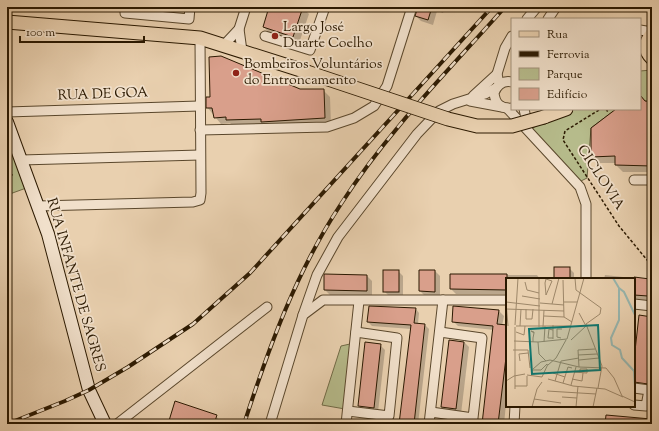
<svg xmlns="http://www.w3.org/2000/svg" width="659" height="431" font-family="'Sorts Mill Goudy',serif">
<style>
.green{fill:#b6bb8b;stroke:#706a46}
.shadow{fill:#0003}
.building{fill:#d99f8b;stroke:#2b1901}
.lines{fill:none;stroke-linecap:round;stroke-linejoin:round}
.street-casing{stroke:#5a472c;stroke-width:11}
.secondary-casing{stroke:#2b1901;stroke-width:14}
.primary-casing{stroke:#2b1901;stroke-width:15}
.path{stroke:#2b1901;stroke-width:1.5;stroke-dasharray:3 2;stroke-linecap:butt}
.street{stroke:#f1e0cb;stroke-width:9}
.secondary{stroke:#f1e0cb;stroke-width:12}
.primary{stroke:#e9d0af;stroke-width:13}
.rail-casing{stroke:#2b1901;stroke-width:4}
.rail{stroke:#f1e0cb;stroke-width:2.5;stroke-dasharray:8;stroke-linecap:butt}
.primary-bridge-casing{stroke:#2b1901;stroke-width:15;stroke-linecap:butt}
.primary-bridge{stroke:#e9d0af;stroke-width:13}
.poi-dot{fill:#8f2418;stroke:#f1e0cb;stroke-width:1.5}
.labels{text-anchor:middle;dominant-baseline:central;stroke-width:3.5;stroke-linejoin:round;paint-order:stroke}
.poi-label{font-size:14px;fill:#2b1901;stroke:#f1e0cb;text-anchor:start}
.street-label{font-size:14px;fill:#2b1901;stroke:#f1e0cb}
.inset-river{fill:none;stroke:#97b6af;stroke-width:2}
.inset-road{fill:none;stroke:#9d8769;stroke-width:1}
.view{fill:#0f766e;fill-opacity:0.15;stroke:#0f766e;stroke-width:2}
.inset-edge{fill:none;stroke:#2b1901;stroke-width:2}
</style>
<rect width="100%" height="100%" fill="#e9d0af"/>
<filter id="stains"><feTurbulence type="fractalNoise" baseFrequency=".005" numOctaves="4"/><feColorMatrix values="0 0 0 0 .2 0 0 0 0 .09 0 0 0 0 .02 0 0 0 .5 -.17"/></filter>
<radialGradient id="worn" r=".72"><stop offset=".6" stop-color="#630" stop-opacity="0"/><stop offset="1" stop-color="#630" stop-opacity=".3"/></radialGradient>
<g class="green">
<path d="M652,70V101H645L640,95V71Z"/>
<path d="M569,109H616L591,128L587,178L577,183L529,130Z"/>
<path d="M7,131L29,187L7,195Z"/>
<path d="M350,344L353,347L345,409L322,405L341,346Z"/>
</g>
<g class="shadow">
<path d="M271,7H302L309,14L299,43L270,34L264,27Z"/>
<path d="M419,7H445L443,13L437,11L433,25L421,21L416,16Z"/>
<path d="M300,90H323L330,97L331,125L233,126L230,123L221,124L207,107Z"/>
<path d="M640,96L646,102L652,103V172H623L616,165V163H599L592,157L617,109H640Z"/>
<path d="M569,268L574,273V279H555Z"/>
<path d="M398,271L403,276V296H389L384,291Z"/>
<path d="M435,271L440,276V296H425L420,291Z"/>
<path d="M451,275H537L540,279H507V294H456L451,289Z"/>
<path d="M605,275L650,280L652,282V301L634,299V279H604Z"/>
<path d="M367,276L372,281V295H330L325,290Z"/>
<path d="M370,307L416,309L419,313L418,324L425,325L429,329L418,424H400L411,329L372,326L368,322Z"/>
<path d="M499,311L504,316L502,326H507V394L504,424H483L494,330L458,326L453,321Z"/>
<path d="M652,318V388L634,384V369Z"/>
<path d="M464,342L469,347L461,414L447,412L442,407Z"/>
<path d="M380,345L385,350L378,412L364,411L359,406Z"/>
<path d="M216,416L222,424H169Z"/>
</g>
<g class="building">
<path d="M269,7H303L293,37L263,27Z"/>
<path d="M418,7H432L428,20L415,16Z"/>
<path d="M221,56L300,89H324L325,118L261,122V119L226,120V117L214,118L212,108H206V97H210L209,57Z"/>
<path d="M640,95L645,101L652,102V166L615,165V156L591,157V128L616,109H640Z"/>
<rect x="554" y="267" width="16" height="12"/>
<rect x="383" y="270" width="16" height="22"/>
<path d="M419,270H435V292L419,291Z"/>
<path d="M324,274L367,275V291L324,290Z"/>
<path d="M450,274H507V290L450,289Z"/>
<path d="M634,277L650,279L648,296L634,295Z"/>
<path d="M369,306L416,308L414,323L425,324L414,424H399L411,325L367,322Z"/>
<path d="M453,306L499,310L497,324L507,325V349L498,424H482L493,326L452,322Z"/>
<path d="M639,315L652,317V348L648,384L634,382V360Z"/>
<path d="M449,340L464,342L456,409L441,407Z"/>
<path d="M365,342L381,344L374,408L358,406Z"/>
<path d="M175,401L217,415L214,424H168Z"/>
<path d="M606,415L651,419V424H605Z"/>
</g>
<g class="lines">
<g class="street-casing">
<g id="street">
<path d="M125,7V13L189,19L190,7"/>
<path d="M527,19L537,7"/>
<path d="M548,19L556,7"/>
<path d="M239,29L242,51"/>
<path d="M640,30L652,32"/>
<path d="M265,36L310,50L325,7"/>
<path d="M224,45L239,29L246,7"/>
<path d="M499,84L497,74L505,48L512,36"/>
<path d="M473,96L497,74"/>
<path d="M470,101L502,107"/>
<path d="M507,108L580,187L586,204V279"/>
<path d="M512,108C501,109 495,104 494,93C497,85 503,80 512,82"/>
<path d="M524,109L528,127"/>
<path d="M7,112L199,106"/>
<path d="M200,130L327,127L354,118L374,106L387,86L412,7"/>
<path d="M21,160L200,155"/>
<path d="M634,180H652"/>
<path d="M38,206L193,202L200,200L201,193L200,38"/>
<path d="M634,304L652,306"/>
<path d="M303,315L317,275L338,237L417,134L439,111L453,104L485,94L496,88"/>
<path d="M634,388L649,390L646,406L634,405"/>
<path d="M348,411L389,416L397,338L356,332"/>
<path d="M431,412L473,418L482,338L440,332"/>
<path d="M117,424L267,307"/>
<path d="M270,424L303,315L323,300H507"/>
<path d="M346,424L359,301"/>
<path d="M429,424L443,300"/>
<path d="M514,424L515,406"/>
</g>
</g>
<g class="secondary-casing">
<path id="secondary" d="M7,122L48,234L89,390L105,424"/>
</g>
<g class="primary-casing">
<g id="primary">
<path d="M7,22L200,38L307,72"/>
<path d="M652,34C645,42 644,51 652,58"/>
<path d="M544,117L566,109"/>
</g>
</g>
<g class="path">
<path d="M606,109L608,112"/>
<path d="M599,110L565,131L563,140L619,226L652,266"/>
<path d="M7,160L12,175L7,176"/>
</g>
<use href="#street" class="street"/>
<use href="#secondary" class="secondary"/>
<use href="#primary" class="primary"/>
<g class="rail-casing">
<g id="rail">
<path d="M7,424L65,401L89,390L128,367L193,324L250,273L492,7"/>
<path d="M244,424C269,347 296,272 341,204C387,132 448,71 505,7"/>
</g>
</g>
<use href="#rail" class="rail"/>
<g class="primary-bridge-casing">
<path id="primary-bridge" d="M307,72L448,119L477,126H512L544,117"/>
</g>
<use href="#primary-bridge" class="primary-bridge"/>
</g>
<g class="poi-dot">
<circle cx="275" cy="36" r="4"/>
<circle cx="236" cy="73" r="4"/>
</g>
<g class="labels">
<g class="poi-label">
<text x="283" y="28">Largo José<tspan x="283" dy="16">Duarte Coelho</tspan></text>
<text x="244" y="65">Bombeiros Voluntários<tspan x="244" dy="16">do Entroncamento</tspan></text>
</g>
<g class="street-label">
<text transform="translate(103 95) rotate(-2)">RUA DE GOA</text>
<text transform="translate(600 178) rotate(57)">CICLOVIA</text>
<text transform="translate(75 285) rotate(74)">RUA INFANTE DE SAGRES</text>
</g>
</g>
<g transform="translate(506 278)">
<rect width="129" height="129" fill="#e9d0af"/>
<path class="inset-river" d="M107,0L113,10V42L105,60L106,67L114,72L116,80L128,93L129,109M113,10L118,14L129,37"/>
<path class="inset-road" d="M69,0L70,12L95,30L94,36L80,46L96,88L92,110M40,1L46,3L40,17L39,5ZM57,2L58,39M19,4L21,12L33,15M16,18L34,21M0,24L34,28M0,24L2,48M58,24H71M34,25L58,27M46,26L53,0M0,31L58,33M20,31V41H26L27,31M38,38L58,39L66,44M9,47L12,0M10,48H64M14,48L15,31M33,49V0M37,49L38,32M10,54L18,57L19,48M47,60H42L43,51L47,52M55,60L51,59V51H56M47,61V47M65,62L80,48L73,35M8,63L32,64L61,61L78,0M27,64V60L28,55V54L25,53L28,55M32,64L33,76L40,83M38,64L39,48M7,72H22L24,90M72,77L91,76M73,82L93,80M14,83L13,76L22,75M42,87L50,80L60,62M73,89L72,72L89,71M27,91L35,84L44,82L73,89L100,90L108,100L116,118L129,124M26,92H35L41,86M68,94L81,95V91H74V95M47,95L59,99M21,97L36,99L42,86M42,101L67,108L99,111L117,119M66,101L76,103L77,95M0,103L8,98L19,96M49,103L55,83L73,80M57,105L62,89L66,90M65,107L70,89M9,108H21V98M9,111V49M41,113L90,116M56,119L71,120M28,121L55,125M26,129L31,111L36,104M70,129L72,108M87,129L91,110"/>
<path class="view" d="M92,47L94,92L26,96L23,51Z"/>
<rect width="129" height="129" class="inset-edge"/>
</g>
<rect width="659" height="431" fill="none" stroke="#e9d0af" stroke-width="24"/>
<rect x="8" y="8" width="643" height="415" fill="none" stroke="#2b1901" stroke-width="2"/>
<rect x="12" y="12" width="635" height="407" fill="none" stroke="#2b1901"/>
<rect x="511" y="18" width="130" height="92" fill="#f1e0cb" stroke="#a2907a"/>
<rect x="519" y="31" width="20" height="6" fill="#e9d0af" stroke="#a2907a"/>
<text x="547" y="38" font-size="12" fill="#2b1901">Rua</text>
<rect x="519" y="51" width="20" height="6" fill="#2b1901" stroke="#a2907a"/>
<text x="547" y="58" font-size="12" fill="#2b1901">Ferrovia</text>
<rect x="519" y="68" width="20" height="12" fill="#b6bb8b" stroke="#a2907a"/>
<text x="547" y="78" font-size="12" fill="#2b1901">Parque</text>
<rect x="519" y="88" width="20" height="12" fill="#d99f8b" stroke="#a2907a"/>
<text x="547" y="98" font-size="12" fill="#2b1901">Edifício</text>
<path d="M20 36v6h124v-6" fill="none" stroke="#2b1901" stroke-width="2"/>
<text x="26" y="36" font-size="12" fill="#2b1901" stroke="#f1e0cb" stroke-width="3" paint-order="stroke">100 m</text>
<rect width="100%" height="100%" filter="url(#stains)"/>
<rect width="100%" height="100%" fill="url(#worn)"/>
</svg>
